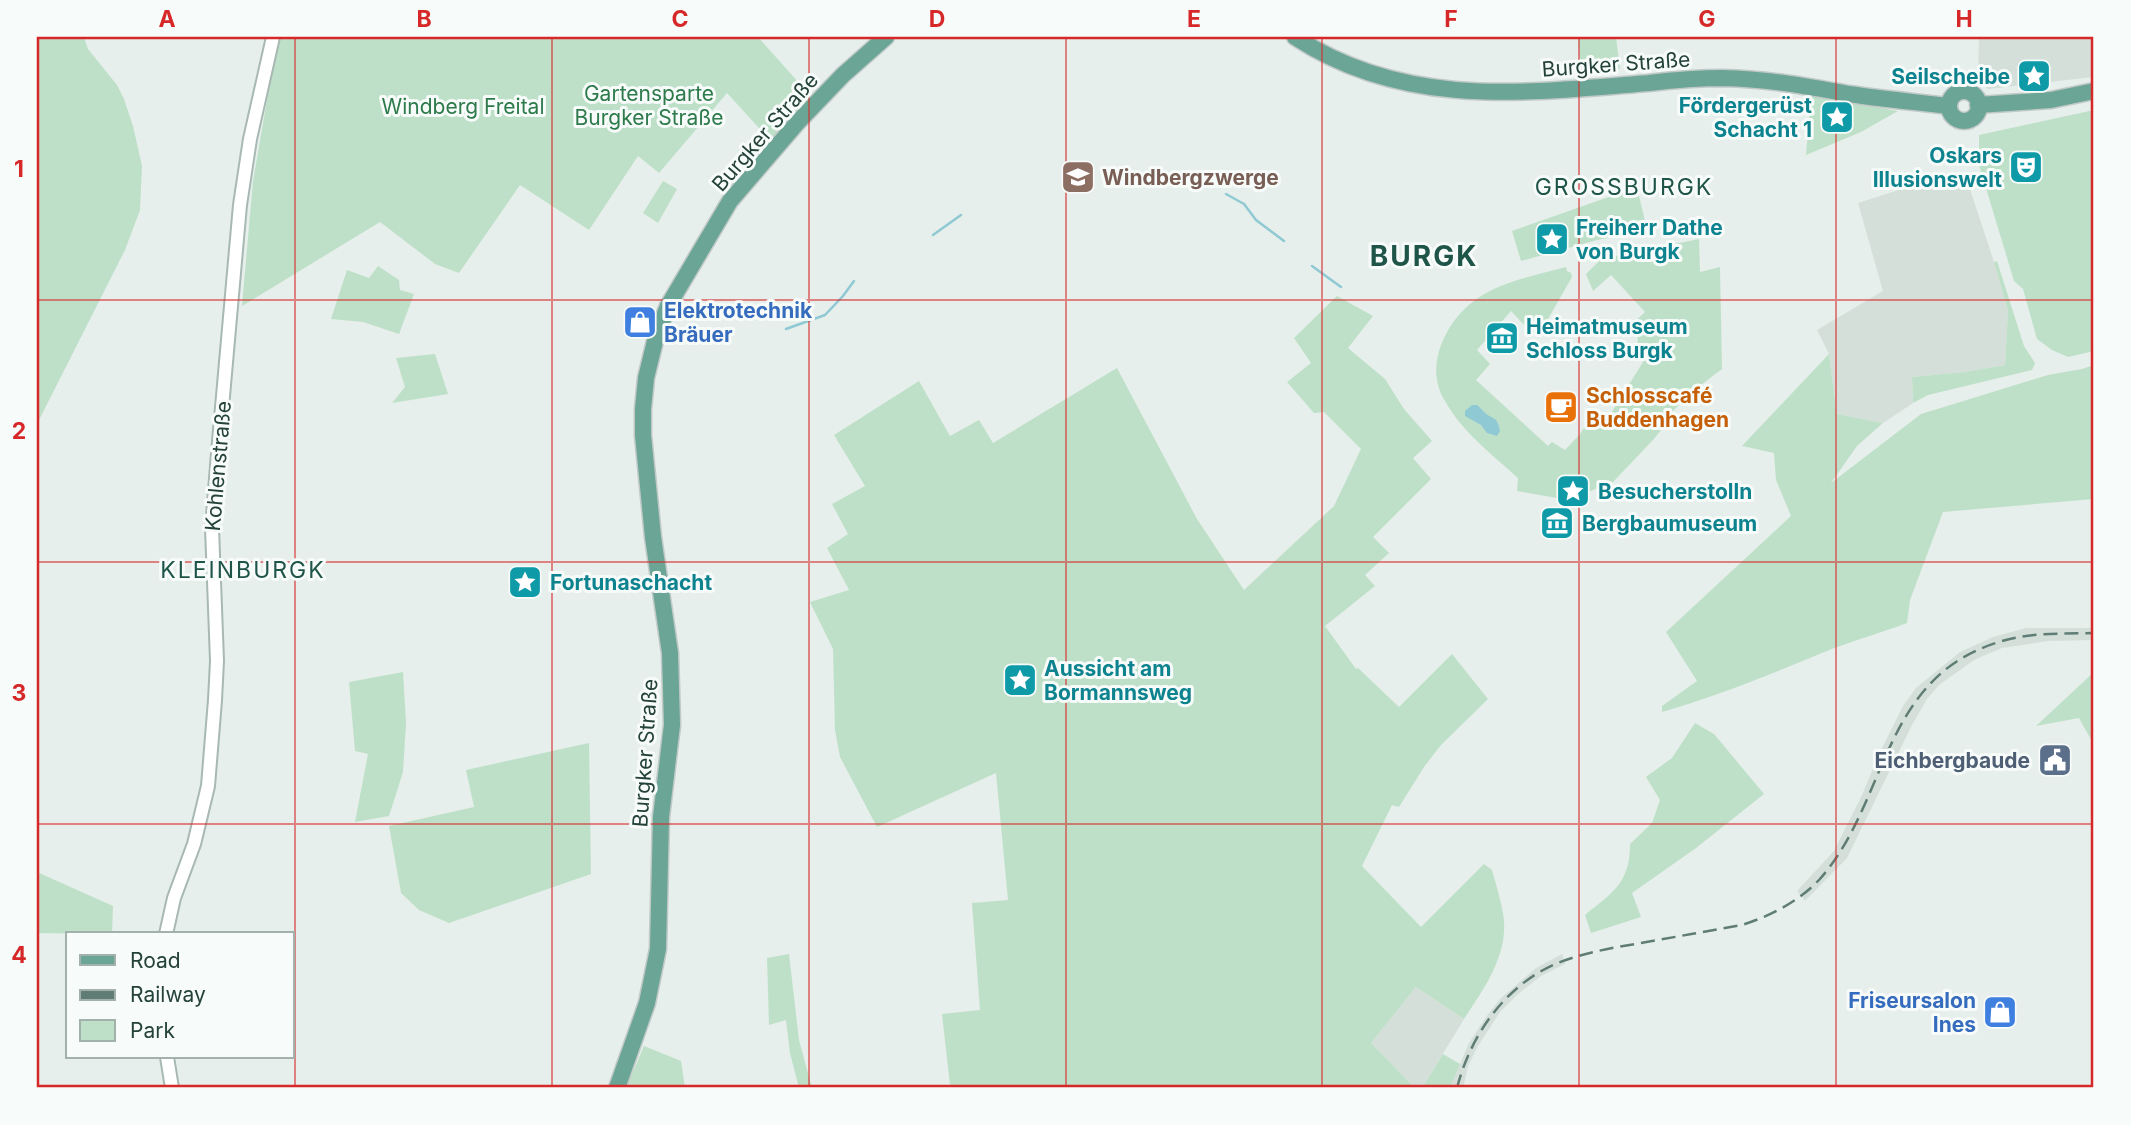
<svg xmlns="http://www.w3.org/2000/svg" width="2131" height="1125" font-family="Inter,sans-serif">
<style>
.built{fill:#d4dfda}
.green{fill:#bfe0c8}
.water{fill:#8ec9d4}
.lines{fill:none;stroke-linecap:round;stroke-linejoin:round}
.stream{stroke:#8ec9d4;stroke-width:2.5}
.minor-casing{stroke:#a8b8b2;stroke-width:16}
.major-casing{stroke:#c2cac8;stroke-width:19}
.minor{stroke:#fff;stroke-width:12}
.major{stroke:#6aa596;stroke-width:16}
.rail{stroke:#5f7d75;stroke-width:2.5;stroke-dasharray:14 7;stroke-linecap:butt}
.grid{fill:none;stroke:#d62828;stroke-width:2;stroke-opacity:0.55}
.labels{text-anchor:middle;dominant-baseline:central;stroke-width:6;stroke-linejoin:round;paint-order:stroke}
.street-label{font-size:21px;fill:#24423a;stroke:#f7fbf9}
.culture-label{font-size:21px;font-weight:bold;fill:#0d838f;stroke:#f7fbf9;text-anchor:start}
.park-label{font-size:21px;fill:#2d7a4b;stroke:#f7fbf9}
.education-label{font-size:21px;font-weight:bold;fill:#785e54;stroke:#f7fbf9;text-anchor:start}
.shop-label{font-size:21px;font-weight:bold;fill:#366cbe;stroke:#f7fbf9;text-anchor:start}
.food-label{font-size:21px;font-weight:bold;fill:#c56008;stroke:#f7fbf9;text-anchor:start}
.service-label{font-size:21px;font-weight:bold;fill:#4e5e75;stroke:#f7fbf9;text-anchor:end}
.neighbourhood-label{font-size:23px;letter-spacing:2px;fill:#1f5548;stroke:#f7fbf9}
.district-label{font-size:28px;font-weight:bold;letter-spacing:2px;fill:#1f5548;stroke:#f7fbf9}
.neatline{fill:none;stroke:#d62828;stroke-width:2.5}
.grid-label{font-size:23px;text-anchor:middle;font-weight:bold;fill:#d62828}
</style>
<rect width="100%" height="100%" fill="#e6efeb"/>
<g class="built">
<path d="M1979,37H2094V77L1988,89L1978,80Z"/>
<path d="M1952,173L1969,186L1994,262L2008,311L2005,365L1964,372L1912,377L1913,403L1883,423L1837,414L1829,354L1817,330L1883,291L1858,203Z"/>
<path d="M2026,628H2094V640L2048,641L2002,648L1974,660L1939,685L1927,699L1912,725L1847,858L1805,901L1797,891L1834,851L1862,795L1880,752L1903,706L1916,688L1960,652L1993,637Z"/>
<path d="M1562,954L1565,964L1541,976L1518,994L1500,1012L1478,1046L1468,1066L1463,1088H1450L1469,1043L1486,1017L1500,999L1536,968Z"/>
<path d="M1416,987L1464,1019L1422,1088H1415L1371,1043Z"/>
</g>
<g class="green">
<path d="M37,37H84L88,49L117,85L124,99L133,126L142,166L140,210L125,250L37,424Z"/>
<path d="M278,37H758L808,93L801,100L803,103L770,140L727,93L659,173L638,156L589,230L520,185L459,273L435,264L380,222L242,306L253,181Z"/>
<path d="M1578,37H1616L1620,69L1581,71Z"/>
<path d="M1811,95L1898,111L1861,132L1806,155Z"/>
<path d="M2094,110V351L2068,357L2052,350L2037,339L2023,289L2014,281L1979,165V135Z"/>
<path d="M663,181L677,189L658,223L643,213Z"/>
<path d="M1637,187L1647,230L1597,240L1521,261L1512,231Z"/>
<path d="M1699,239L1700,272L1720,267L1722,369L1701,385H1698V388L1689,396H1686V398L1672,412L1673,415L1653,440L1613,482L1568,500L1517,491L1518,478C1493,455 1462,432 1445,401C1434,383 1434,364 1441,345C1464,288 1513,281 1566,267L1567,271L1571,273L1572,277L1539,335L1528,329L1511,311L1477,350L1490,364L1476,380L1548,446L1552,442L1565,450L1580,434L1592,416L1605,423L1648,354L1637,346L1638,338L1627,329L1645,312L1611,275L1593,291L1586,274L1601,259Z"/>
<path d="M1997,261L2024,346L2035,363L2032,370L1928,395L1913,403L1912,377L1964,372L2005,365L2008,311L1994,262Z"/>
<path d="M378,266L399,280L400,290L414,294L399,334L363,322L331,319L347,270L369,278Z"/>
<path d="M1337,296L1373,316L1348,348L1385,379L1404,409L1432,441L1413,458L1431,479L1373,537L1389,553L1365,575L1375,586L1325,626L1356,669L1358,668L1399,707L1452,654L1488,699L1441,745L1424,767L1399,807L1392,805L1362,866L1421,927L1484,864L1492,870C1496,884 1500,898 1503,913C1510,953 1485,987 1464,1019L1416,987L1371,1043L1415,1088H934L950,1085L942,1014L980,1010L972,903L1008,900L996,773L877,827L840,757L835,730L833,649L810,602L849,590L827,548L848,534L832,504L865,486L834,435L919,381L950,436L979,420L993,443L1117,368L1197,519L1244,590L1334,506L1361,449L1324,412L1314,413L1287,382L1311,363L1294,338Z"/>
<path d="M435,354L448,394L392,403L405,387L396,358Z"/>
<path d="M1829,354L1837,414L1883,423L1857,446L1831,483L1921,414L2048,375L2082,369L2094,365V499L1943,512L1910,600L1907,623C1875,635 1841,644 1810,658C1761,678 1713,697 1662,712V706L1697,681L1666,632L1791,516L1776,480L1774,453L1742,446Z"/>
<path d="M403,672L406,723L403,772L389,816L355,822L368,754L355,751L349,682Z"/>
<path d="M2094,672V745L2079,718L2036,726Z"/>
<path d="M1695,723L1714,734L1764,794L1696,848L1632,893L1641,917L1591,933L1585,915C1613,892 1630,883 1630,844L1652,823L1660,800L1646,777L1672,758Z"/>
<path d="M589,743L591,874L449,923L419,910L401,893L389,826L474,807L466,770Z"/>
<path d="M37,872L113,906L112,934L37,933Z"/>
<path d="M789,954L799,1040L812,1088H799L790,1053L786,1020L769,1025L767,958Z"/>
<path d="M644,1046L681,1061L685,1088H626Z"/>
<path d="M1443,1054L1460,1064L1450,1088H1422Z"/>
</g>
<path class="water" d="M1472,405H1477C1480,407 1482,410 1485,413C1494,420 1497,416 1500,431L1497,436L1487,433L1481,425L1465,416V411Z"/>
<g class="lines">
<g class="stream">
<path d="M1226,194L1244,204L1256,220L1284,241"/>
<path d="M933,235L961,215"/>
<path d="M1312,266L1341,287"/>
<path d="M786,329L825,315L843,296L854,281"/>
</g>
<g class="minor-casing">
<g id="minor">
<path d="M166,934L174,898L194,844L208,786L215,700L217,661L212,528L219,441L240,205L250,139L273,37"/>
<path d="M167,1057L172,1088"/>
</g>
</g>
<g class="major-casing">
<g id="major">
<path d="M1295,37C1405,109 1526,93 1649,83C1674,80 1699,78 1723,78C1767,79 1806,86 1849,94C1882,99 1916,102 1949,106"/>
<circle cx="1964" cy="106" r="15"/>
<path d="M1978,105L2051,100L2094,91"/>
<path d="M617,1088L647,1003L658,949L661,817L672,725L670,653L653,537L643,435V409L646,378L656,337L668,306L730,201L797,123L843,75L886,37"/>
</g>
</g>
<use href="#minor" class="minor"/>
<use href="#major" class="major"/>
<path class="rail" d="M1457,1088C1470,1037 1503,988 1553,965C1581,953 1611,948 1641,943C1675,937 1708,931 1742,925C1770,916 1798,902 1819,880C1889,802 1880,678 1999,642C2030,632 2062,634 2094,633"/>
</g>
<path class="grid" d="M295,37V1088M552,37V1088M809,37V1088M1066,37V1088M1322,37V1088M1579,37V1088M1836,37V1088M37,300H2094M37,562H2094M37,824H2094"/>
<defs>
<g id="sight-square" transform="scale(1.75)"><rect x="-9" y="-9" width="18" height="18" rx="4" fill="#0f9aa8" stroke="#f7fbf9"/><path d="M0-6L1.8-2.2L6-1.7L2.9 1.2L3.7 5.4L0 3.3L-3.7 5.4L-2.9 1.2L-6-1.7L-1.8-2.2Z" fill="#fff"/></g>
<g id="theatre-square" transform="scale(1.75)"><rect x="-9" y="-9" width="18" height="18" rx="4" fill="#0f9aa8" stroke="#f7fbf9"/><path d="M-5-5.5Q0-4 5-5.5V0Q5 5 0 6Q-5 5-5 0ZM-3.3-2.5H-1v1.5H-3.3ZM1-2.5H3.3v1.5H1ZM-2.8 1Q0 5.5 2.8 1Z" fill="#fff"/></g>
<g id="school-square" transform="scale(1.75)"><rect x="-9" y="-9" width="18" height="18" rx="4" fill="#8d6e63" stroke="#f7fbf9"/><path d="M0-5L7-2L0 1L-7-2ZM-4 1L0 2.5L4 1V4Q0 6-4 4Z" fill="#fff"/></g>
<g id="shop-square" transform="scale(1.75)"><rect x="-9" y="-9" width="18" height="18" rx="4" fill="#3f7fe0" stroke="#f7fbf9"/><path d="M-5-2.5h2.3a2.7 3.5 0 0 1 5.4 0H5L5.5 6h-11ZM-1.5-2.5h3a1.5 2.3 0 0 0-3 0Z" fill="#fff"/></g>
<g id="museum-square" transform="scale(1.75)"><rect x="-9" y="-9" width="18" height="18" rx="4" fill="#0f9aa8" stroke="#f7fbf9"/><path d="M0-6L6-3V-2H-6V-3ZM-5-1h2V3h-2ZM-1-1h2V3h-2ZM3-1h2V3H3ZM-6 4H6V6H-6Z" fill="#fff"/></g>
<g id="cafe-square" transform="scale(1.75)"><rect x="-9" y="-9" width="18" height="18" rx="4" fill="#e8710a" stroke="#f7fbf9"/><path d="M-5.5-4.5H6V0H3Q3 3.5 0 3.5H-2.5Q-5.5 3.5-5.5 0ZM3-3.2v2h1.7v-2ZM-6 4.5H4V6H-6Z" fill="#fff"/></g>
<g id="civic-square" transform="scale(1.75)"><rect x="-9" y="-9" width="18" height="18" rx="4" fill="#5c6f8a" stroke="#f7fbf9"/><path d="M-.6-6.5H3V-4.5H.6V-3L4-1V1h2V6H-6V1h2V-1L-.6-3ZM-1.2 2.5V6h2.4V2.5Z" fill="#fff"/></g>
</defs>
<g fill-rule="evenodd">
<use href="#sight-square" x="2034" y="76"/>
<use href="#sight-square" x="1837" y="117"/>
<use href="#theatre-square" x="2026" y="167"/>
<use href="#school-square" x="1078" y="177"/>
<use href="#sight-square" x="1552" y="239"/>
<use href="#shop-square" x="640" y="322"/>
<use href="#museum-square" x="1502" y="338"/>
<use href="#cafe-square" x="1561" y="407"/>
<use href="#sight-square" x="1573" y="491"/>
<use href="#museum-square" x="1557" y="523"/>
<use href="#sight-square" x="525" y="582"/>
<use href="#sight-square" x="1020" y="680"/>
<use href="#civic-square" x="2055" y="760"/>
<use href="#shop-square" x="2000" y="1012"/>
</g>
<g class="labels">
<g class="street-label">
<text transform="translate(1616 64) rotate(-4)">Burgker Straße</text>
<text transform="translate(765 132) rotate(-49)">Burgker Straße</text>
<text transform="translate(218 466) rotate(-85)">Kohlenstraße</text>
<text transform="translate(645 753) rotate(-86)">Burgker Straße</text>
</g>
<g class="culture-label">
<text x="2010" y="76" text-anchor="end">Seilscheibe</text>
<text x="1812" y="105" text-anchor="end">Fördergerüst<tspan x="1812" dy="24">Schacht 1</tspan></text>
<text x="2002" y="155" text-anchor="end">Oskars<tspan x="2002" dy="24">Illusionswelt</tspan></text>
<text x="1576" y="227">Freiherr Dathe<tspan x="1576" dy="24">von Burgk</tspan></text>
<text x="1526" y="326">Heimatmuseum<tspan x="1526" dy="24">Schloss Burgk</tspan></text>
<text x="1598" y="491">Besucherstolln</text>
<text x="1582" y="523">Bergbaumuseum</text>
<text x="550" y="582">Fortunaschacht</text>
<text x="1044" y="668">Aussicht am<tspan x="1044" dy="24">Bormannsweg</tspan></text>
</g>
<g class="park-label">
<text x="649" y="93">Gartensparte<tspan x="649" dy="24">Burgker Straße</tspan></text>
<text x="463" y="106">Windberg Freital</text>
</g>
<g class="education-label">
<text x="1102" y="177">Windbergzwerge</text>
</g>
<g class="shop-label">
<text x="664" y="310">Elektrotechnik<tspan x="664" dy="24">Bräuer</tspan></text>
<text x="1976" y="1000" text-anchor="end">Friseursalon<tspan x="1976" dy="24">Ines</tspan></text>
</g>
<g class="food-label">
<text x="1586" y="395">Schlosscafé<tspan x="1586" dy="24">Buddenhagen</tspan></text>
</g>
<g class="service-label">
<text x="2030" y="760">Eichbergbaude</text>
</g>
<g class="neighbourhood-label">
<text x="1624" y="187">GROSSBURGK</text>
<text x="243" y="570">KLEINBURGK</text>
</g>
<g class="district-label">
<text x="1424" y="256">BURGK</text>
</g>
</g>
<rect width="2131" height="1125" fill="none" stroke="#f7fbf9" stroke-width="77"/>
<rect x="66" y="932" width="228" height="126" fill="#f7fbf9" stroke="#a3b1ad" stroke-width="2"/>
<rect x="80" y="955" width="35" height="10" fill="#6aa596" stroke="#a3b1ad" stroke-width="2"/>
<text x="130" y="968" font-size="21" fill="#24423a">Road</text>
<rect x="80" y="990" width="35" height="10" fill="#5f7d75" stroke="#a3b1ad" stroke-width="2"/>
<text x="130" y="1002" font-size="21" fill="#24423a">Railway</text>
<rect x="80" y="1020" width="35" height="21" fill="#bfe0c8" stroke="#a3b1ad" stroke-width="2"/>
<text x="130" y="1038" font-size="21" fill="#24423a">Park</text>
<rect x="38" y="38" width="2054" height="1048" class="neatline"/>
<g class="grid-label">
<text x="167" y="27">A</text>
<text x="424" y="27">B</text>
<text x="680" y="27">C</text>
<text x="937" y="27">D</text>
<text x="1194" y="27">E</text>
<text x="1451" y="27">F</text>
<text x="1707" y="27">G</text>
<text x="1964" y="27">H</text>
<text x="19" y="177">1</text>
<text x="19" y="439">2</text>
<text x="19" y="701">3</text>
<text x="19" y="963">4</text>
</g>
</svg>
